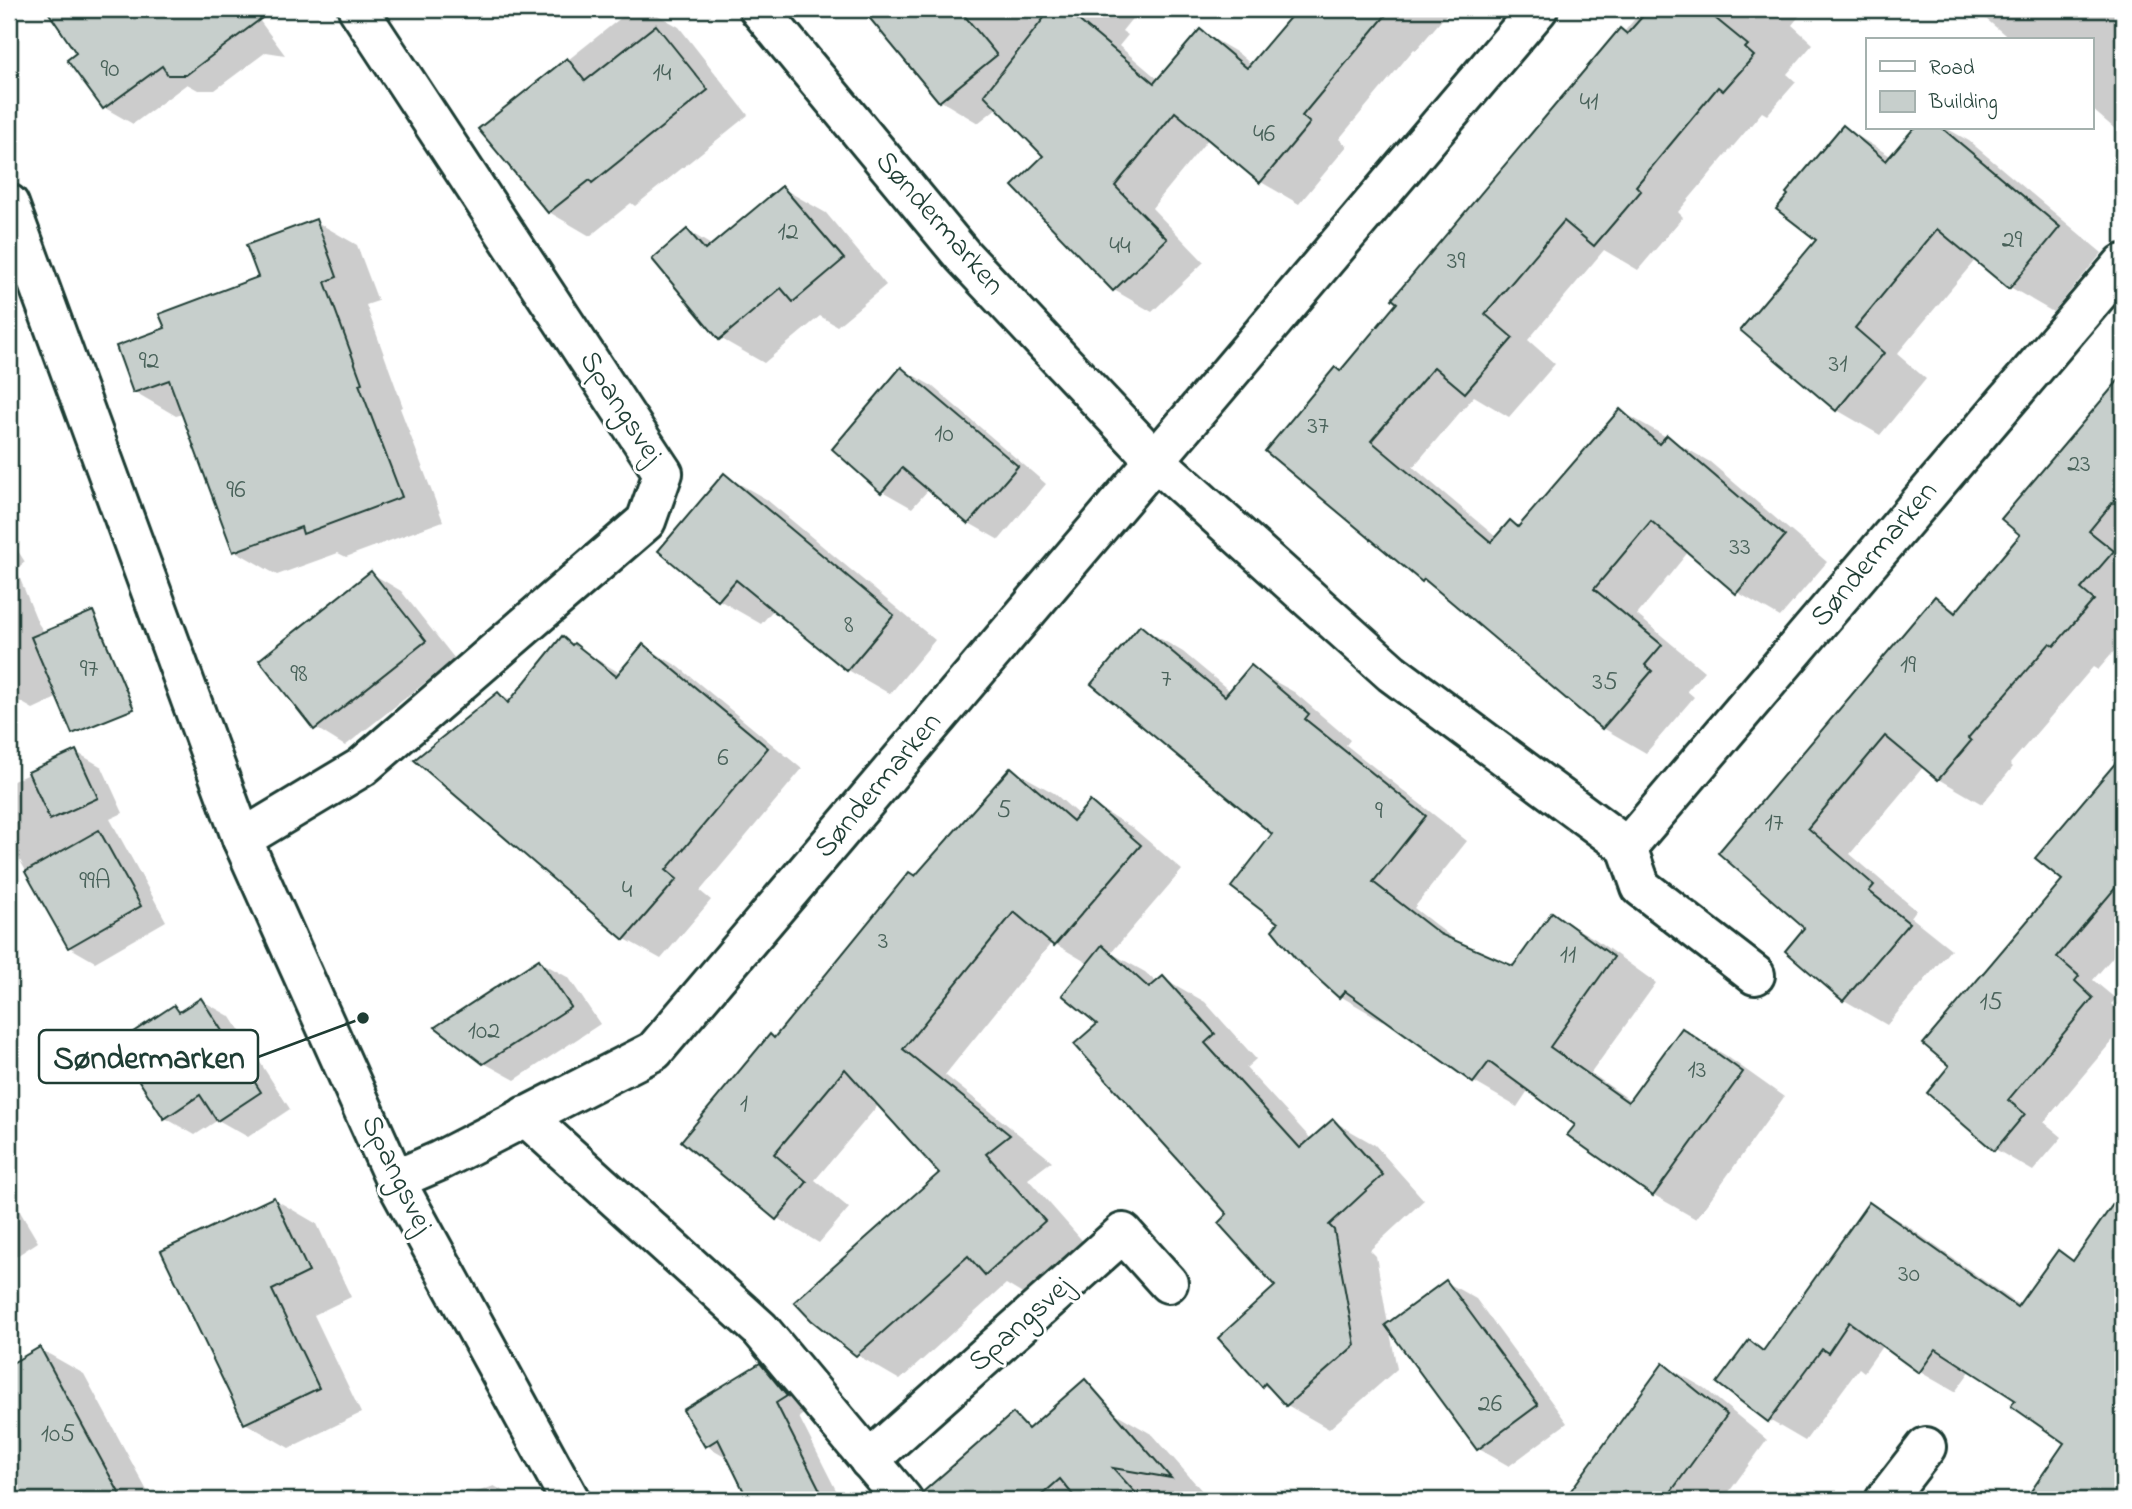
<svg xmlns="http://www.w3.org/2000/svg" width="2132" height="1509" font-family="'Indie Flower',sans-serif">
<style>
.shadow{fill:#0003}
.building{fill:#c7cfcc;stroke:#1f3d34;stroke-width:2}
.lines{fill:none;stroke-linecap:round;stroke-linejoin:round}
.minor-casing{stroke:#1f3d34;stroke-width:44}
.minor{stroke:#fff;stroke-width:38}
.labels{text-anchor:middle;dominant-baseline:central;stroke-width:6;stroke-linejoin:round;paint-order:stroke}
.number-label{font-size:26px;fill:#49625a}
.street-label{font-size:30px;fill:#1f3d34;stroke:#fff}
.leader{fill:none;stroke:#1f3d34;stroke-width:2.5}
.callout-dot{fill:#1f3d34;stroke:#fff;stroke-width:2.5}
.callout{fill:#fff;stroke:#1f3d34;stroke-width:2.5}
.callout-label{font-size:32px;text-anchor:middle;font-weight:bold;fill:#1f3d34}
</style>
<rect width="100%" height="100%" fill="#fff"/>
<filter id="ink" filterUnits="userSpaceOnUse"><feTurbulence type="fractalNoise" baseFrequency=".0143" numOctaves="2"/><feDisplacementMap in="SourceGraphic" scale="14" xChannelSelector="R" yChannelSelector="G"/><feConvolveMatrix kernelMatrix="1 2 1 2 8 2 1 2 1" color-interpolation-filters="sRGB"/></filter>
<g filter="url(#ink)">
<g class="shadow">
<path d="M48,9H251L285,55L266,52L215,90H198L187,84L133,124L105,108L79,53Z"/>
<path d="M632,9H647L679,27L748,115L635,206L631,203L590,236L549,212L481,129Z"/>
<path d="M864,9H1135L1138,11L1122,31L1128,35L1119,46L1159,80L1200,31L1238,53L1252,65L1299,9H1451L1416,50L1414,49L1339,139L1347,146L1299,204L1261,182L1209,138L1152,208L1204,262L1152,312L1114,290L1045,156L998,107L978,123L941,101Z"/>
<path d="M1643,9H1805L1792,25L1813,44L1787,74L1796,82L1767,115L1762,112L1678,212L1683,217L1638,270L1604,250L1528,340L1555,364L1509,417L1474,396L1413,467L1497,538L1510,522L1519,528L1621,411L1710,462L1827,562L1780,617L1737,592L1689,551L1637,615L1704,671L1687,691L1694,697L1646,753L1603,728L1443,592L1423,581L1341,373Z"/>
<path d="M1993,9H2123V136L2092,109V40H2011L1985,18Z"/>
<path d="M1843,127L1892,157L1916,128H1946L1969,141L2102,253L2053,312L2010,287L1976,259L1897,354L1926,379L1880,435L1837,410L1743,330L1819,240Z"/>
<path d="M782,188L826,213L886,285L837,326L820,316L764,363L720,338L688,231L713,246Z"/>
<path d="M315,221L357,245L378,301L366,305L403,407L400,408L443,521L346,557L338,553L277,575L235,551L183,414L176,416L135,392L167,329L260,278Z"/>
<path d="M902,369L932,386L1046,484L999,540L969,523L929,489L912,508L882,491Z"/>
<path d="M2103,401L2123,413V641L2098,670L2093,667L2010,764L2013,767L1982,804L1939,779L1924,766L1850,854L1916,910L1911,917L1951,949L1887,1025L1844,1000L1787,950L1806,928L1720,853L1935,598L1958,612L2023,534Z"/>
<path d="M724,475L766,499L935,640L890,694L848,670L774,609L761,624L719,600Z"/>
<path d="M9,537L25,562L16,569L38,623L80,687L33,709L19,701L9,705Z"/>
<path d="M371,573L401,591L455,659L345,746L316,728Z"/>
<path d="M1141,627L1183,652L1231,692L1251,668L1294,692L1350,740L1346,745L1467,841L1414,908L1464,947L1513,968L1552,914L1595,939L1656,983L1591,1073L1631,1101L1683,1030L1725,1055L1784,1097L1696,1219L1654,1195L1577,1124L1529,1089L1517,1107L1474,1082L1385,1018L1383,1021L1340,996L1280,923L1275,834Z"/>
<path d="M562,639L620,673L644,646L679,667L802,769L700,891L711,900L661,959L625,939L416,760L498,694L511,701Z"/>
<path d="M76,752L102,767L123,813L110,819L166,921L95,962L69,947L9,841V783Z"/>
<path d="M2123,757V945L2093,980L2116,999L2111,1004L2123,1014V1028L2044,1122L2062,1137L2033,1171L1995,1149L1952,1066L2065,880L2038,858Z"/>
<path d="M1011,769L1054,793L1080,816L1090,803L1133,828L1182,870L1111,953L1145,972L1157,983L1163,978L1205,1002L1256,1059L1246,1068L1312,1140L1333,1121L1375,1145L1424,1200L1370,1250L1376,1256L1388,1324L1446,1282L1476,1299L1567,1423L1509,1466L1479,1449L1389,1327L1397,1369L1329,1429L1287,1405L1277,1393L1263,1385L1278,1286L1100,1024L1089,964L1052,942L945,1075L1052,1161L1028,1179L1087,1246L1029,1298L1006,1284L900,1380L857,1355L942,1173L879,1104L815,1180L849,1208L819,1243L777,1218L683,1141Z"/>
<path d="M539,961L569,978L600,1024L515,1080L484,1063Z"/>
<path d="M201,1000L231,1017L290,1109L248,1137L218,1120L195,1135L165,1118L174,1007L182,1012Z"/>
<path d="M9,1193L38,1242L9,1261Z"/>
<path d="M274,1199L317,1224L351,1297L314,1315L361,1413L289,1448L245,1423Z"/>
<path d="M1870,1204L1906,1225L2020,1306L2058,1252L2075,1262L2100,1227L2123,1240V1500H2027L2066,1443L2018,1399L1971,1370L1955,1392L1920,1372L1883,1345L1864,1372L1859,1368L1805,1441L1769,1420L1749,1343L1764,1351Z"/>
<path d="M40,1349L84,1374L152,1500H12L19,1496L9,1478V1367Z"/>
<path d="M760,1365L785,1379L810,1410L799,1417L841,1500H750L730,1459L707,1446Z"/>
<path d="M1664,1365L1704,1388L1767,1440L1723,1500H1566Z"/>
<path d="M1110,1410L1153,1435L1210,1500L1153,1491L1161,1500H981Z"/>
<path d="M494,1486L520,1500H456Z"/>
</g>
<g class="building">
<path d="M46,9H274L186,75H168L162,66L103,109L67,60L76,53Z"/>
<path d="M862,9H959L997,55L939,102Z"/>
<path d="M1051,9H1065L1154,83L1200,29L1247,68L1297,9H1391L1302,116L1310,123L1260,183L1175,112L1115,186L1167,239L1113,291L1012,186L1043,156L984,95Z"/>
<path d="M1649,9H1704L1748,45L1745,48L1754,56L1723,91L1718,87L1636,186L1641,191L1594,246L1564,221L1485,314L1513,338L1465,393L1434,367L1371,441L1491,542L1510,520L1518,527L1620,409L1659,444L1667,435L1785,536L1736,594L1651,521L1594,589L1662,645L1645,665L1652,671L1602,729L1424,579L1422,582L1265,451L1335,367L1340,371L1397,303L1392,299L1620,28L1627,34Z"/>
<path d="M656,25L708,90L592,183L590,180L548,213L478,129L567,58L585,81Z"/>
<path d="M1843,125L1886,161L1914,128H1942L2060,227L2009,289L1937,229L1855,328L1884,353L1836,411L1740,330L1816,240L1776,209L1788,195L1786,193Z"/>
<path d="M782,186L844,259L793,302L781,288L719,340L652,259L687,229L705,250Z"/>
<path d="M316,219L337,277L325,282L362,383L359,384L402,497L303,534L301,527L233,552L169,380L133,393L116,346L165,328L159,314L258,277L246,245Z"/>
<path d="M901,367L1018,466L968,524L902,468L881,493L832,449Z"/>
<path d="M2123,375V490L2089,531L2114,551L2081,589L2094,600L2054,646L2050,643L1968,738L1971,741L1938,780L1885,736L1808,828L1874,885L1869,891L1909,923L1843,1001L1785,951L1804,928L1718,853L1935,596L1955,613L2020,535L2001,519Z"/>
<path d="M724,473L894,615L847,671L736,580L718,601L658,551Z"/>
<path d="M371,571L426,641L314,730L259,660Z"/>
<path d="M93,611L134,709L72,734L31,637Z"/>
<path d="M1140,625L1225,696L1251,665L1309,714L1305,719L1426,816L1373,882L1440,934L1513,966L1552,912L1614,957L1550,1047L1628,1102L1682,1028L1743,1072L1653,1196L1567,1135L1575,1125L1489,1062L1473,1083L1345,991L1339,998L1295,958L1272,930L1278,923L1231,887L1272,834L1091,684Z"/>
<path d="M562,636L572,645L574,643L616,676L643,644L768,748L666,870L677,879L624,940L414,760L498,692L508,703Z"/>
<path d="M76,750L98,798L50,820L28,772Z"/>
<path d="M2123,754V879L2057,957L2079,976L2075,981L2093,998L2008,1100L2025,1114L1994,1151L1927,1093L1949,1066L1923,1044L2062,880L2035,858Z"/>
<path d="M1011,767L1073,821L1090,801L1141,845L1054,946L1014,912L903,1049L1010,1135L986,1154L1045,1221L985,1275L968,1256L856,1356L811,1320L794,1302L939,1173L845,1069L774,1154L807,1182L776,1220L681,1141L770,1034L774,1038L909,872L915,876Z"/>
<path d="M99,830L141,906L68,948L25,872Z"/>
<path d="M1102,945L1149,988L1163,976L1215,1034L1205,1043L1300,1148L1333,1119L1383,1175L1329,1225L1334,1230L1355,1345L1286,1406L1265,1383L1262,1387L1218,1338L1275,1286L1218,1223L1227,1214L1074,1044L1097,1024L1062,995Z"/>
<path d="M539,959L571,1007L483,1064L435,1027Z"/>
<path d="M201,998L261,1092L217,1121L200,1095L164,1119L115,1044L174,1005L179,1012Z"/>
<path d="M2123,1190V1500H2025L2064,1443L2011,1406L2015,1400L1936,1349L1919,1373L1849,1322L1828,1353L1822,1349L1768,1422L1717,1383L1749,1340L1763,1351L1869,1202L2017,1307L2058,1250L2073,1261Z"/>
<path d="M274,1197L309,1272L272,1290L319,1388L244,1424L161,1251Z"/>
<path d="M1446,1280L1538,1405L1477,1450L1385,1325Z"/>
<path d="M40,1347L123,1500H19L9,1481V1365Z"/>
<path d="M760,1363L787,1396L776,1403L825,1500H748L718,1439L705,1447L683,1410Z"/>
<path d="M1663,1363L1727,1415L1665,1500H1564Z"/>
<path d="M1085,1379L1171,1478L1113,1468L1142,1500H1077L1060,1479L1036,1500H924L923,1492L1013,1413L1028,1429Z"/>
</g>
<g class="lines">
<g class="minor-casing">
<g id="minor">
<path d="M759,9L963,256L1156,461L1392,673L1627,847L2123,264"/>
<path d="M9,204L242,839L395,1180L570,1500"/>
<path d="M242,839L362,767L646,521L663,473L358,9"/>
<path d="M1627,847L1641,887L1755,975"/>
<path d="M525,1116L760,1329L903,1500"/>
<path d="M395,1180L439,1161L654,1051L1538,9"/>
<path d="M869,1460L1123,1233L1168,1283"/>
<path d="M1885,1500L1926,1447"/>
</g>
</g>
<use href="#minor" class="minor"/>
</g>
</g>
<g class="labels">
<g class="number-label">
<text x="110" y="70">90</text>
<text x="662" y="74">14</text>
<text x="1589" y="103">41</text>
<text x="1264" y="135">46</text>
<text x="788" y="233">12</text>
<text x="2012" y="241">29</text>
<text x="1120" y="247">44</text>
<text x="1456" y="262">39</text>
<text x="149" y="362">92</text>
<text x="1838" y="365">31</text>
<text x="1318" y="427">37</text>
<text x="944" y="435">10</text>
<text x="2079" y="465">23</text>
<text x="236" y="491">96</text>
<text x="1740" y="548">33</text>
<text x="849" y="626">8</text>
<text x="1908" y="666">19</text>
<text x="89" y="670">97</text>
<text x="299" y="675">98</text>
<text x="1166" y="680">7</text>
<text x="1605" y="683">35</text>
<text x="723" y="759">6</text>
<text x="1004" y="811">5</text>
<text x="1379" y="812">9</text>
<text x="1774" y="824">17</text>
<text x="95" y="882">99A</text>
<text x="627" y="891">4</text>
<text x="883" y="942">3</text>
<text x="1568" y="956">11</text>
<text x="1991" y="1003">15</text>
<text x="484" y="1032">102</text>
<text x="1697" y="1071">13</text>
<text x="744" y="1105">1</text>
<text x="1909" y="1275">30</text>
<text x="1490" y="1405">26</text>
<text x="58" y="1435">105</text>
</g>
<g class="street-label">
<text transform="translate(939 224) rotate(49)">Søndermarken</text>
<text transform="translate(620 408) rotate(57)">Spangsvej</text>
<text transform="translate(1875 555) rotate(-50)">Søndermarken</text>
<text transform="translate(879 786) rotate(-50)">Søndermarken</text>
<text transform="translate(396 1175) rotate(64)">Spangsvej</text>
<text transform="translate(1021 1325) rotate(-42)">Spangsvej</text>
</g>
</g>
<path class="leader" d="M363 1018L258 1057"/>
<circle class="callout-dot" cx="363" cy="1018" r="7"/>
<rect class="callout" x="39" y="1030" width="219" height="53" rx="7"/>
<g class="callout-label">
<text x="149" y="1068">Søndermarken</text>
</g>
<rect width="2132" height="1509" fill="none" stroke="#fff" stroke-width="35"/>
<rect x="18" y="18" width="2097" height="1474" fill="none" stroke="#1f3d34" stroke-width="2.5" filter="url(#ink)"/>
<rect x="1866" y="38" width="228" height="91" fill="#ffffff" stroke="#a5b1ae" stroke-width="2"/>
<rect x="1880" y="61" width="35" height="10" fill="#ffffff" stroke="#a5b1ae" stroke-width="2"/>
<text x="1929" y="74" font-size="21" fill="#1f3d34">Road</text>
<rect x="1880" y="91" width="35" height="21" fill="#c7cfcc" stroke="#a5b1ae" stroke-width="2"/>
<text x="1929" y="108" font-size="21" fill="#1f3d34">Building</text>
</svg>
